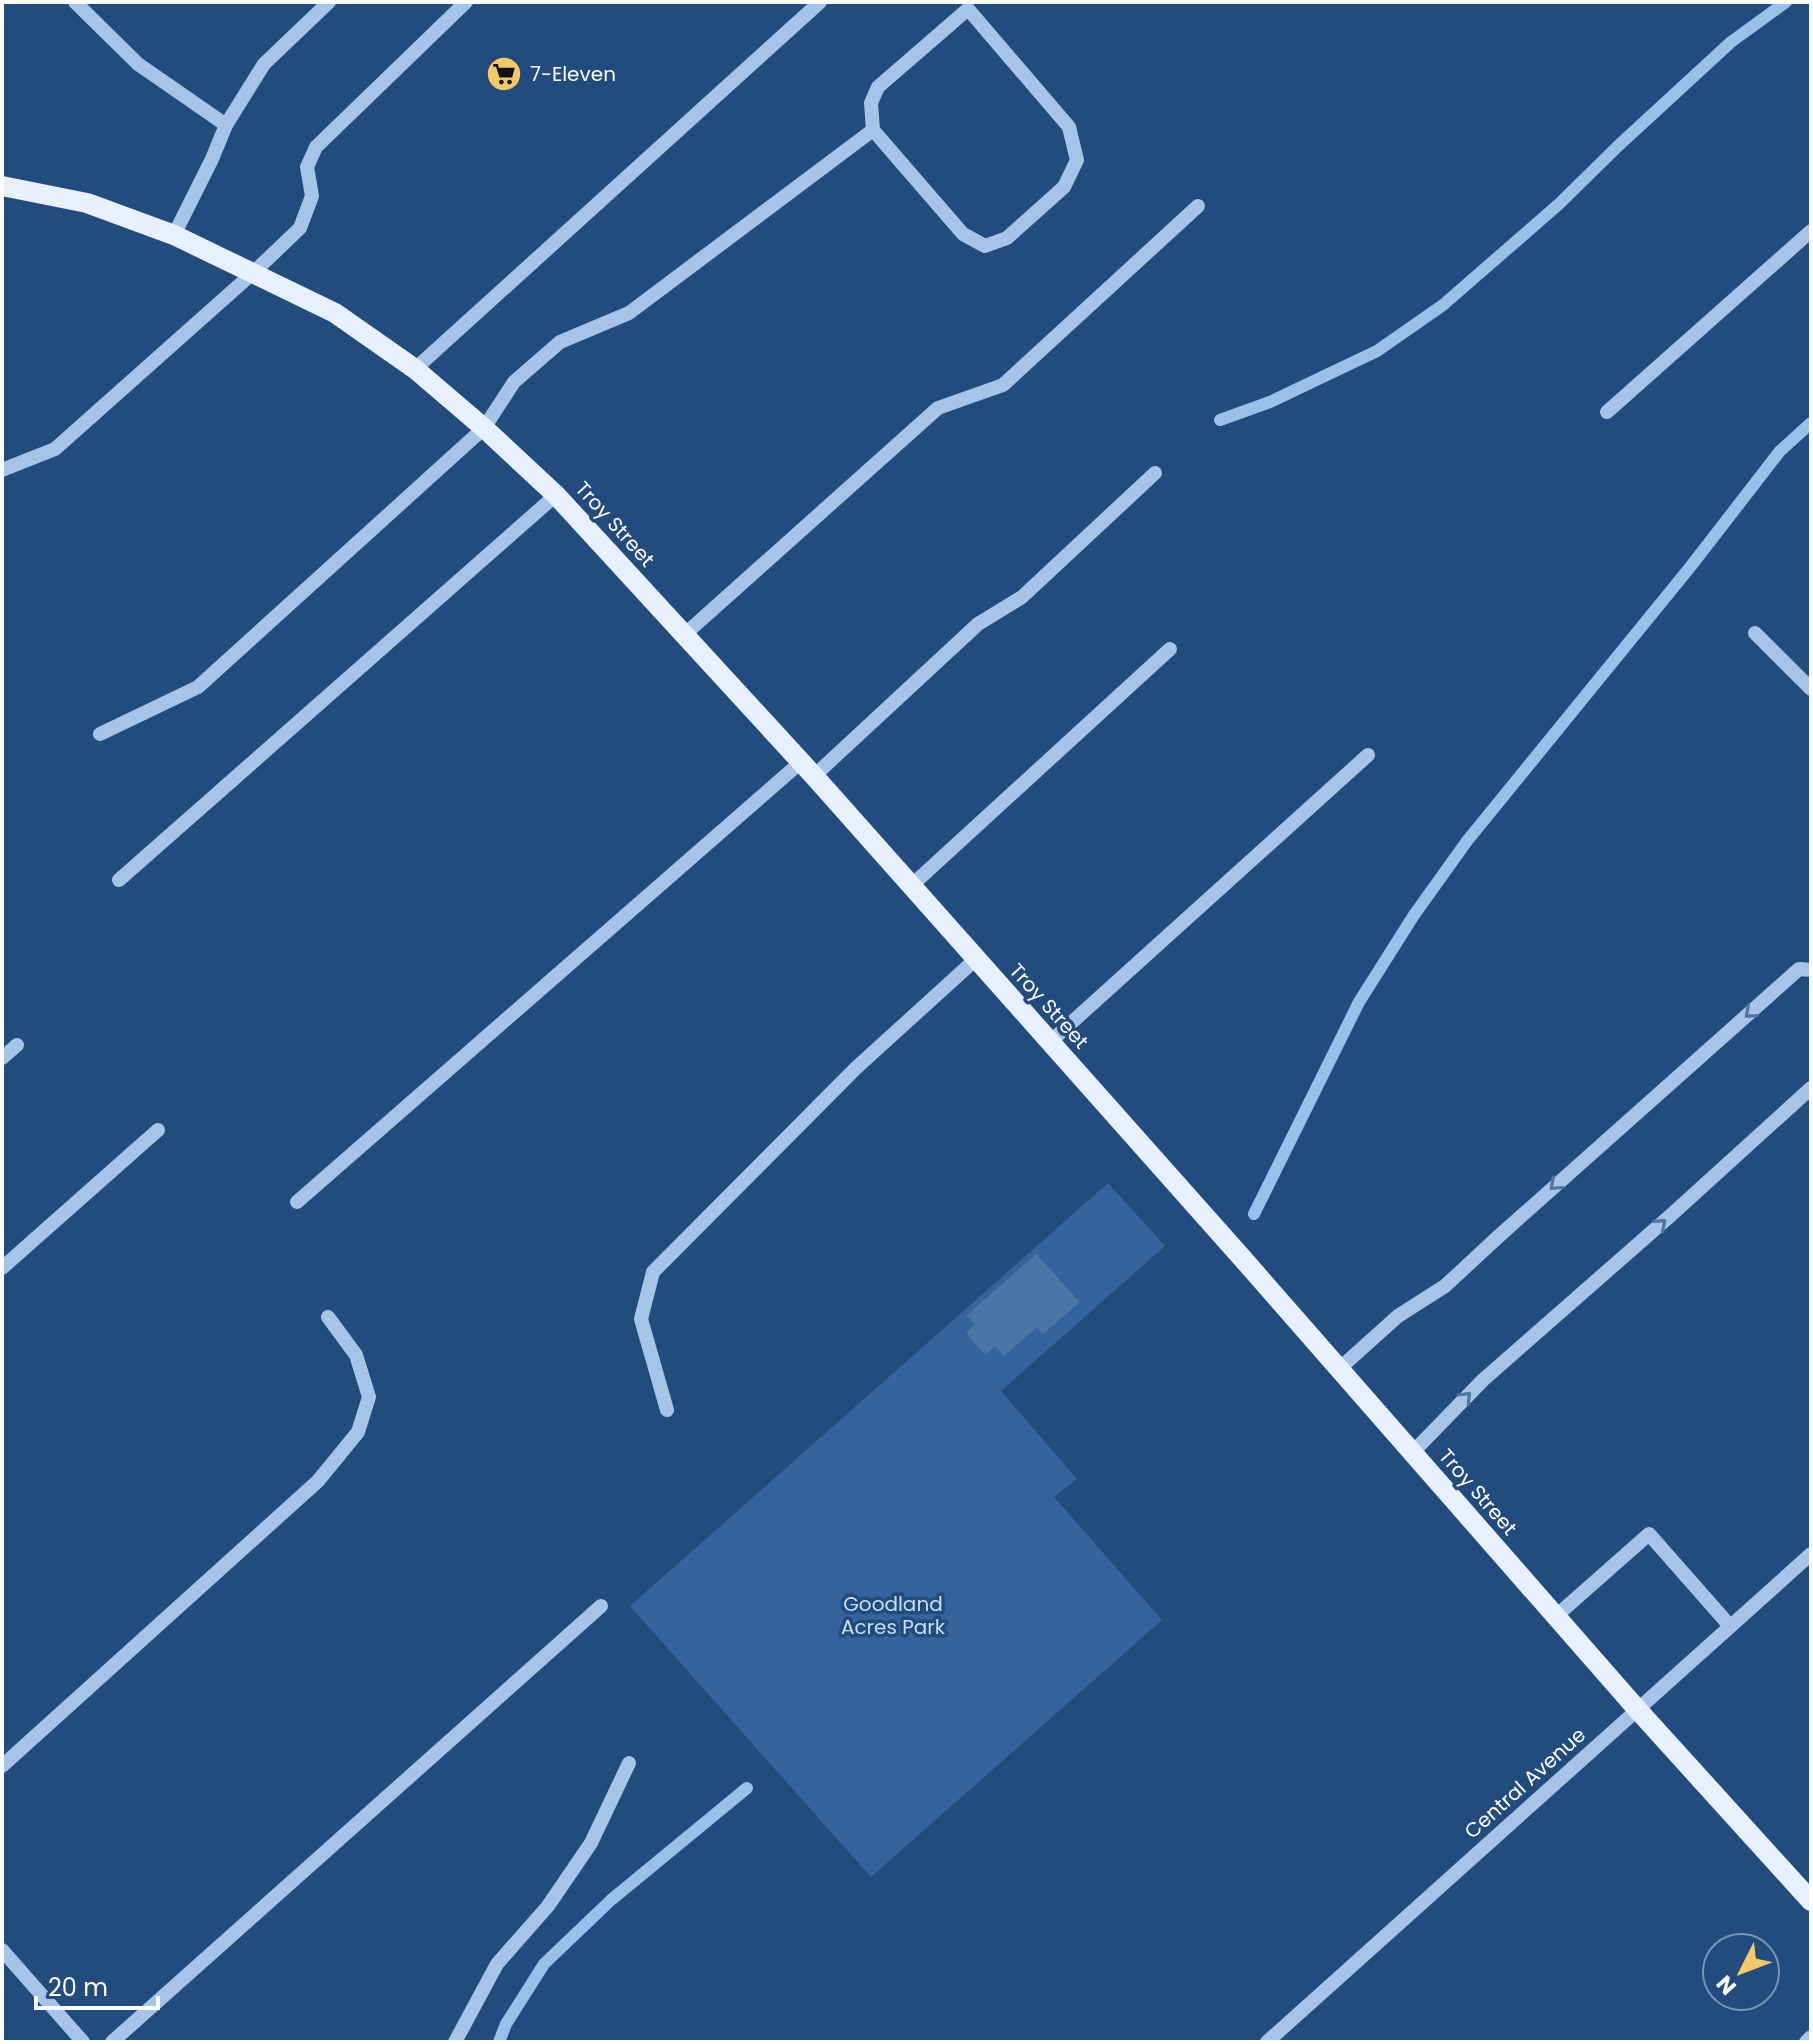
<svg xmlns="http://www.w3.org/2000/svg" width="1813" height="2044" font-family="Poppins,sans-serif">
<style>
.green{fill:#35649c}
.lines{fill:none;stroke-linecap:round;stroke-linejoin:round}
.stream{stroke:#9abfe8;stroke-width:12}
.building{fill:#4b75a7}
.minor{stroke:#a6c4e7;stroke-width:14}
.major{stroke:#e8f0fd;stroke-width:20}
.oneway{stroke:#5075a3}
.labels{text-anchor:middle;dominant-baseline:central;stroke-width:7;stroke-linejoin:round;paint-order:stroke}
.poi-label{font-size:20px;fill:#fff;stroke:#224b7e;text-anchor:start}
.street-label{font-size:20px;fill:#fff;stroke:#224b7e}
.park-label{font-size:20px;fill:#cadef5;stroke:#224b7e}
</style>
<rect width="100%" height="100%" fill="#224b7e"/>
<path class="green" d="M1108,1183L1165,1246L1001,1391L1077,1479L1054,1497L1162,1620L871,1877L630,1606Z"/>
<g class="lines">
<g class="stream">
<path d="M1220,420L1270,402L1377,351L1443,305L1559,204L1618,146L1731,42L1786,2"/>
<path d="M1254,1214L1359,1002L1414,915L1467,841L1691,566L1780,451L1811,423"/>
<path d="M499,2042L506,2024L544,1964L611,1900L747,1788"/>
</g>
</g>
<path class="building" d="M1036,1254L1080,1302L1043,1334L1037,1327L1004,1356L995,1346L985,1355L966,1333L975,1325L967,1315Z"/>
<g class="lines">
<g class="minor">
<path d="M75,2L138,64L226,125"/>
<path d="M968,9L1069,127L1077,160L1064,187L1007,238L985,246L963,234L873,130L871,103L878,87Z"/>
<path d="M174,235L212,159L226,125L264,64L329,2"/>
<path d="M415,369L820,2"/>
<path d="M1607,412L1811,231"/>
<path d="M2,470L55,449L254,272L300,228L312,196L307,167L316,147L466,2"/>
<path d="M1755,633L1811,689"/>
<path d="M684,635L938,408L1003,385L1198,206"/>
<path d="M100,734L198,687L484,428L514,382L560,342L629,313L873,130"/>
<path d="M814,776L978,624L1022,597L1155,473"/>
<path d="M119,880L556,495"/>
<path d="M911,886L1170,649"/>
<path d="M1050,1042L1368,755"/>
<path d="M2,1058L17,1045"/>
<path d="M297,1202L801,762"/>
<path d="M2,1268L158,1130"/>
<path d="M1339,1369L1398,1316L1445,1286L1499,1236L1799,969L1811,970"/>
<path d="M667,1410L641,1319L653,1272L856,1068L976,959"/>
<path d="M1412,1453L1483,1380L1670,1216L1811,1088"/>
<path d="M1555,1617L1649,1534L1730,1626"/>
<path d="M2,1766L318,1481L358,1432L369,1397L356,1355L328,1317"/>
<path d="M2,1950L83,2042"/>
<path d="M112,2042L601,1606"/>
<path d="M455,2042L497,1964L548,1906L591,1843L629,1763"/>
<path d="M1267,2042L1811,1554"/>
<path d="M1806,2042L1811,2037"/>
</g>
<path class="major" d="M2,186L87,203L174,235L335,313L415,369L484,428L556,495L814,776L1243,1259L1637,1709L1811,1901"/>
</g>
<defs><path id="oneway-chevron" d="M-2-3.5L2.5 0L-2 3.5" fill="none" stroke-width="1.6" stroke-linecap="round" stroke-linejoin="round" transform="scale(2)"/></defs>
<g class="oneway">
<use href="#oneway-chevron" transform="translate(1750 1013) rotate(138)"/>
<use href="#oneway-chevron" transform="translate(1555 1185) rotate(138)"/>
<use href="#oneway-chevron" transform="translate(1661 1224) rotate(-41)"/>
<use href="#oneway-chevron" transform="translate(1466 1397) rotate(-46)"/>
</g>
<defs>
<g id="supermarket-disc" transform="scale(1.8)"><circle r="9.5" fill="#f3c968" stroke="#224b7e"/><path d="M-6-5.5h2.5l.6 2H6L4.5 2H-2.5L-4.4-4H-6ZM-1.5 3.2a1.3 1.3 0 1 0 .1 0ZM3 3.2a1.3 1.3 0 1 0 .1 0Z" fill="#111"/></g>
</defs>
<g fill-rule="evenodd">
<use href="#supermarket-disc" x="504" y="74"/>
</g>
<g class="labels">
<g class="poi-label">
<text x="530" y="74">7-Eleven</text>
</g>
<g class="street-label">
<text transform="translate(615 524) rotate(48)">Troy Street</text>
<text transform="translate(1049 1006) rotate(48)">Troy Street</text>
<text transform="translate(1478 1492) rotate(49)">Troy Street</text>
<text transform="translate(1525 1783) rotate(-42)">Central Avenue</text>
</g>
<g class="park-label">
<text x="893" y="1604">Goodland<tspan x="893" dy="23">Acres Park</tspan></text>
</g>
</g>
<rect width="1813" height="2044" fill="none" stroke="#ffffff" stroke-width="8"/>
<g transform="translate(1741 1972) rotate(228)"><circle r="38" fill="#224b7e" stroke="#7a93b2" stroke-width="2"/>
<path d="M0-6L14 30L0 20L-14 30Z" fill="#f3c968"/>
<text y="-12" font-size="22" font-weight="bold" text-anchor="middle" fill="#ffffff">N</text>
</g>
<path d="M36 1996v12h122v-12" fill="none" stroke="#ffffff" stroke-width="4"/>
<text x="48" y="1996" font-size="24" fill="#ffffff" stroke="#224b7e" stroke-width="6" paint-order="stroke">20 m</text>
</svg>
